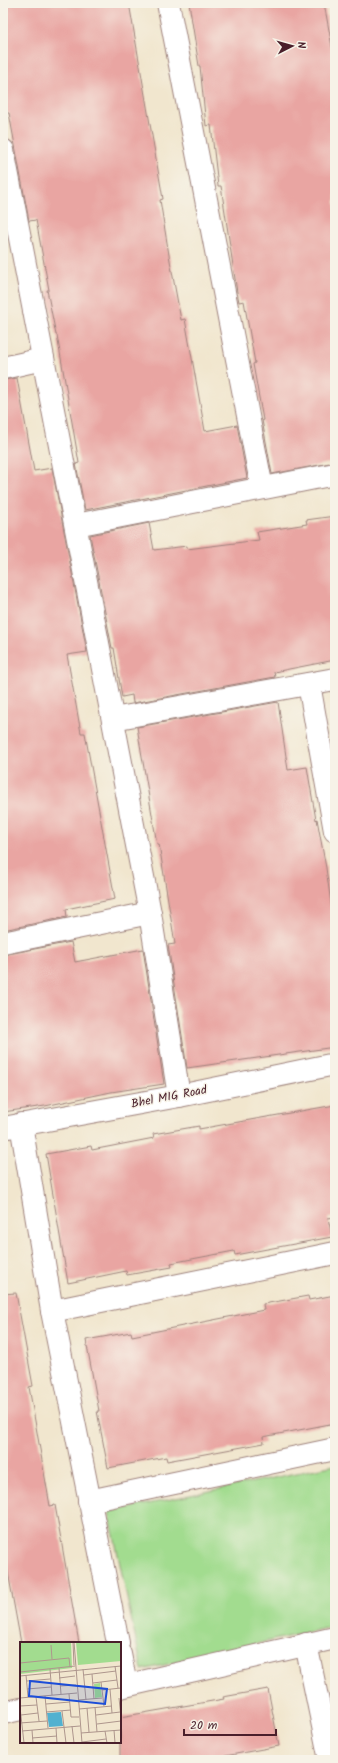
<svg xmlns="http://www.w3.org/2000/svg" width="338" height="1763" font-family="Kalam,sans-serif">
<style>
.green{fill:#a2dc8f;stroke:#767e5d}
.building{fill:#e9a5a2}
.lines{fill:none;stroke-linecap:round;stroke-linejoin:round}
.minor-casing{stroke:#9e827c;stroke-width:24}
.minor{stroke:#fff;stroke-width:22}
.labels{text-anchor:middle;dominant-baseline:central;stroke-width:3;stroke-linejoin:round;paint-order:stroke}
.street-label{font-size:12px;fill:#4a1f2b;stroke:#f7f3e8}
.inset-road{fill:none;stroke:#ae968d;stroke-width:1}
.view{fill:#1d4ed8;fill-opacity:0.15;stroke:#1d4ed8;stroke-width:2}
.inset-edge{fill:none;stroke:#4a1f2b;stroke-width:2}
</style>
<rect width="100%" height="100%" fill="#f7f3e8"/>
<filter id="ink" filterUnits="userSpaceOnUse"><feTurbulence type="fractalNoise" baseFrequency=".025" numOctaves="2"/><feDisplacementMap in="SourceGraphic" scale="8" xChannelSelector="R" yChannelSelector="G"/><feConvolveMatrix kernelMatrix="1 2 1 2 8 2 1 2 1" color-interpolation-filters="sRGB"/></filter>
<filter id="wash" filterUnits="userSpaceOnUse"><feTurbulence type="fractalNoise" baseFrequency=".012" numOctaves="4" result="noise"/><feDisplacementMap in="SourceGraphic" scale="16" xChannelSelector="R" yChannelSelector="G"/><feGaussianBlur stdDeviation="0.9" result="paint"/><feColorMatrix in="noise" values="0 0 0 0 0 0 0 0 0 0 0 0 0 0 0 0 0 1.4 0 .05"/><feComposite in="paint" operator="in"/></filter>
<g filter="url(#wash)">
<rect width="100%" height="100%" fill="#f1e6ce"/>
<path class="green" d="M335,1465V1626L142,1670L109,1512Z"/>
<g id="blocks">
<g class="building">
<path d="M3,3H129L163,199L160,200L169,255L181,320L185,319L205,431L237,425L247,478L85,510L76,464L79,463L57,335H56L47,290H49L36,220L29,221L9,113H6L3,93Z"/>
<path d="M189,3H324L335,63V462L272,474L262,420H263L253,364L255,363L244,301L239,302L237,292L221,186H218L211,125L206,126L200,66H199Z"/>
<path d="M17,378L34,471L52,468L87,652L67,655L81,733H85L115,899L66,909L67,917L3,930V380Z"/>
<path d="M335,516V660L274,672L275,677L133,703L132,695L122,697L114,648H112L90,535L149,523L154,550L187,546V549L259,540L257,532L307,524L306,520Z"/>
<path d="M278,702L288,770L307,767L316,820L317,819L326,868L335,932V1047L187,1068L168,945L175,944L159,844H157L137,727Z"/>
<path d="M71,942L75,962L143,949L164,1084L111,1092L45,1106L3,1112V955Z"/>
<path d="M335,1105V1217L328,1218L332,1237L235,1255L234,1251L171,1263L172,1267L127,1275L126,1271L68,1283L46,1154L91,1146L92,1150L154,1138L153,1134L199,1126V1129Z"/>
<path d="M16,1293L33,1386L29,1387L50,1506L55,1505L79,1643H21L8,1572L3,1543V1294Z"/>
<path d="M335,1295V1423L263,1437L264,1443L167,1461L166,1457L108,1468L97,1411H99L86,1340L131,1332L132,1336L264,1310L263,1304L308,1296L309,1300Z"/>
<path d="M268,1689L279,1746L225,1756L226,1760H120V1717L224,1699L223,1697Z"/>
</g>
</g>
</g>
<g filter="url(#ink)">
<use href="#blocks" fill-opacity="0" stroke="#9e827c" stroke-width="1"/>
<g class="lines">
<g class="minor-casing">
<g id="minor">
<path d="M168,3L262,488"/>
<path d="M3,150L150,913L179,1096"/>
<path d="M3,368L43,359"/>
<path d="M76,525L335,474"/>
<path d="M309,684L335,831"/>
<path d="M113,719L335,679"/>
<path d="M3,943L150,913"/>
<path d="M21,1124L52,1311L118,1643"/>
<path d="M3,1128L179,1096L335,1064"/>
<path d="M52,1311L335,1253"/>
<path d="M89,1501L335,1449"/>
<path d="M306,1644L330,1760"/>
<path d="M120,1654L126,1685"/>
<path d="M120,1687L335,1638"/>
<path d="M3,1713L21,1709"/>
</g>
</g>
<use href="#minor" class="minor"/>
</g>
</g>
<g class="labels">
<g class="street-label">
<text transform="translate(169 1097) rotate(-11)">Bhel MIG Road</text>
</g>
</g>
<g transform="translate(20 1642)">
<rect width="101" height="101" fill="#f1e6ce"/>
<path d="M0,0H51L52,26L0,32ZM56,0H101V19L58,23ZM80,41L82,55L75,56L74,42Z" fill="#a2dc8f"/>
<path d="M41,70L43,84L29,85L27,71Z" fill="#52b1d0"/>
<path class="inset-road" d="M53,0L54,23M54,0L62,101M31,3L32,17M0,21L49,16L50,25M95,24L98,46M39,26L41,52M30,27L32,53M63,27L66,58M0,30L55,24M72,32L74,57M6,33L8,55M64,33L96,29M0,34L101,24M39,36L55,34M7,39L30,37M81,40L84,64M73,41L97,38M40,44L56,43M7,47L31,45M90,47L92,71M82,48L101,46M49,52L51,75H59M25,54L28,86M16,55L19,79M0,56L57,51M99,56L101,76M58,58L82,56M26,62L50,60M0,64L17,63M0,65L4,101M75,65L77,90M67,66L69,90M59,67L92,64M42,69L46,101M26,70L51,68M1,73L18,71M76,73L100,70M0,81L27,79M77,82L101,79M52,84L54,101M36,86L37,101M12,88L13,101M94,88L95,101M2,89L60,84M85,89L87,101M61,91L101,88M12,96L37,94M62,100L86,97"/>
<path class="view" d="M10,39L87,47L85,62L9,54Z"/>
<rect width="101" height="101" class="inset-edge"/>
</g>
<rect width="338" height="1763" fill="none" stroke="#f7f3e8" stroke-width="16"/>
<g transform="translate(292 46) rotate(84)" stroke="#f7f3e8" stroke-width="3" paint-order="stroke">
<path d="M0-3L7 15L0 10L-7 15Z" fill="#4a1f2b"/>
<text y="-6" font-size="11" font-weight="bold" text-anchor="middle" fill="#4a1f2b">N</text>
</g>
<path d="M184 1729v6h92v-6" fill="none" stroke="#4a1f2b" stroke-width="2"/>
<text x="190" y="1729" font-size="12" fill="#4a1f2b" stroke="#f7f3e8" stroke-width="3" paint-order="stroke">20 m</text>
</svg>
